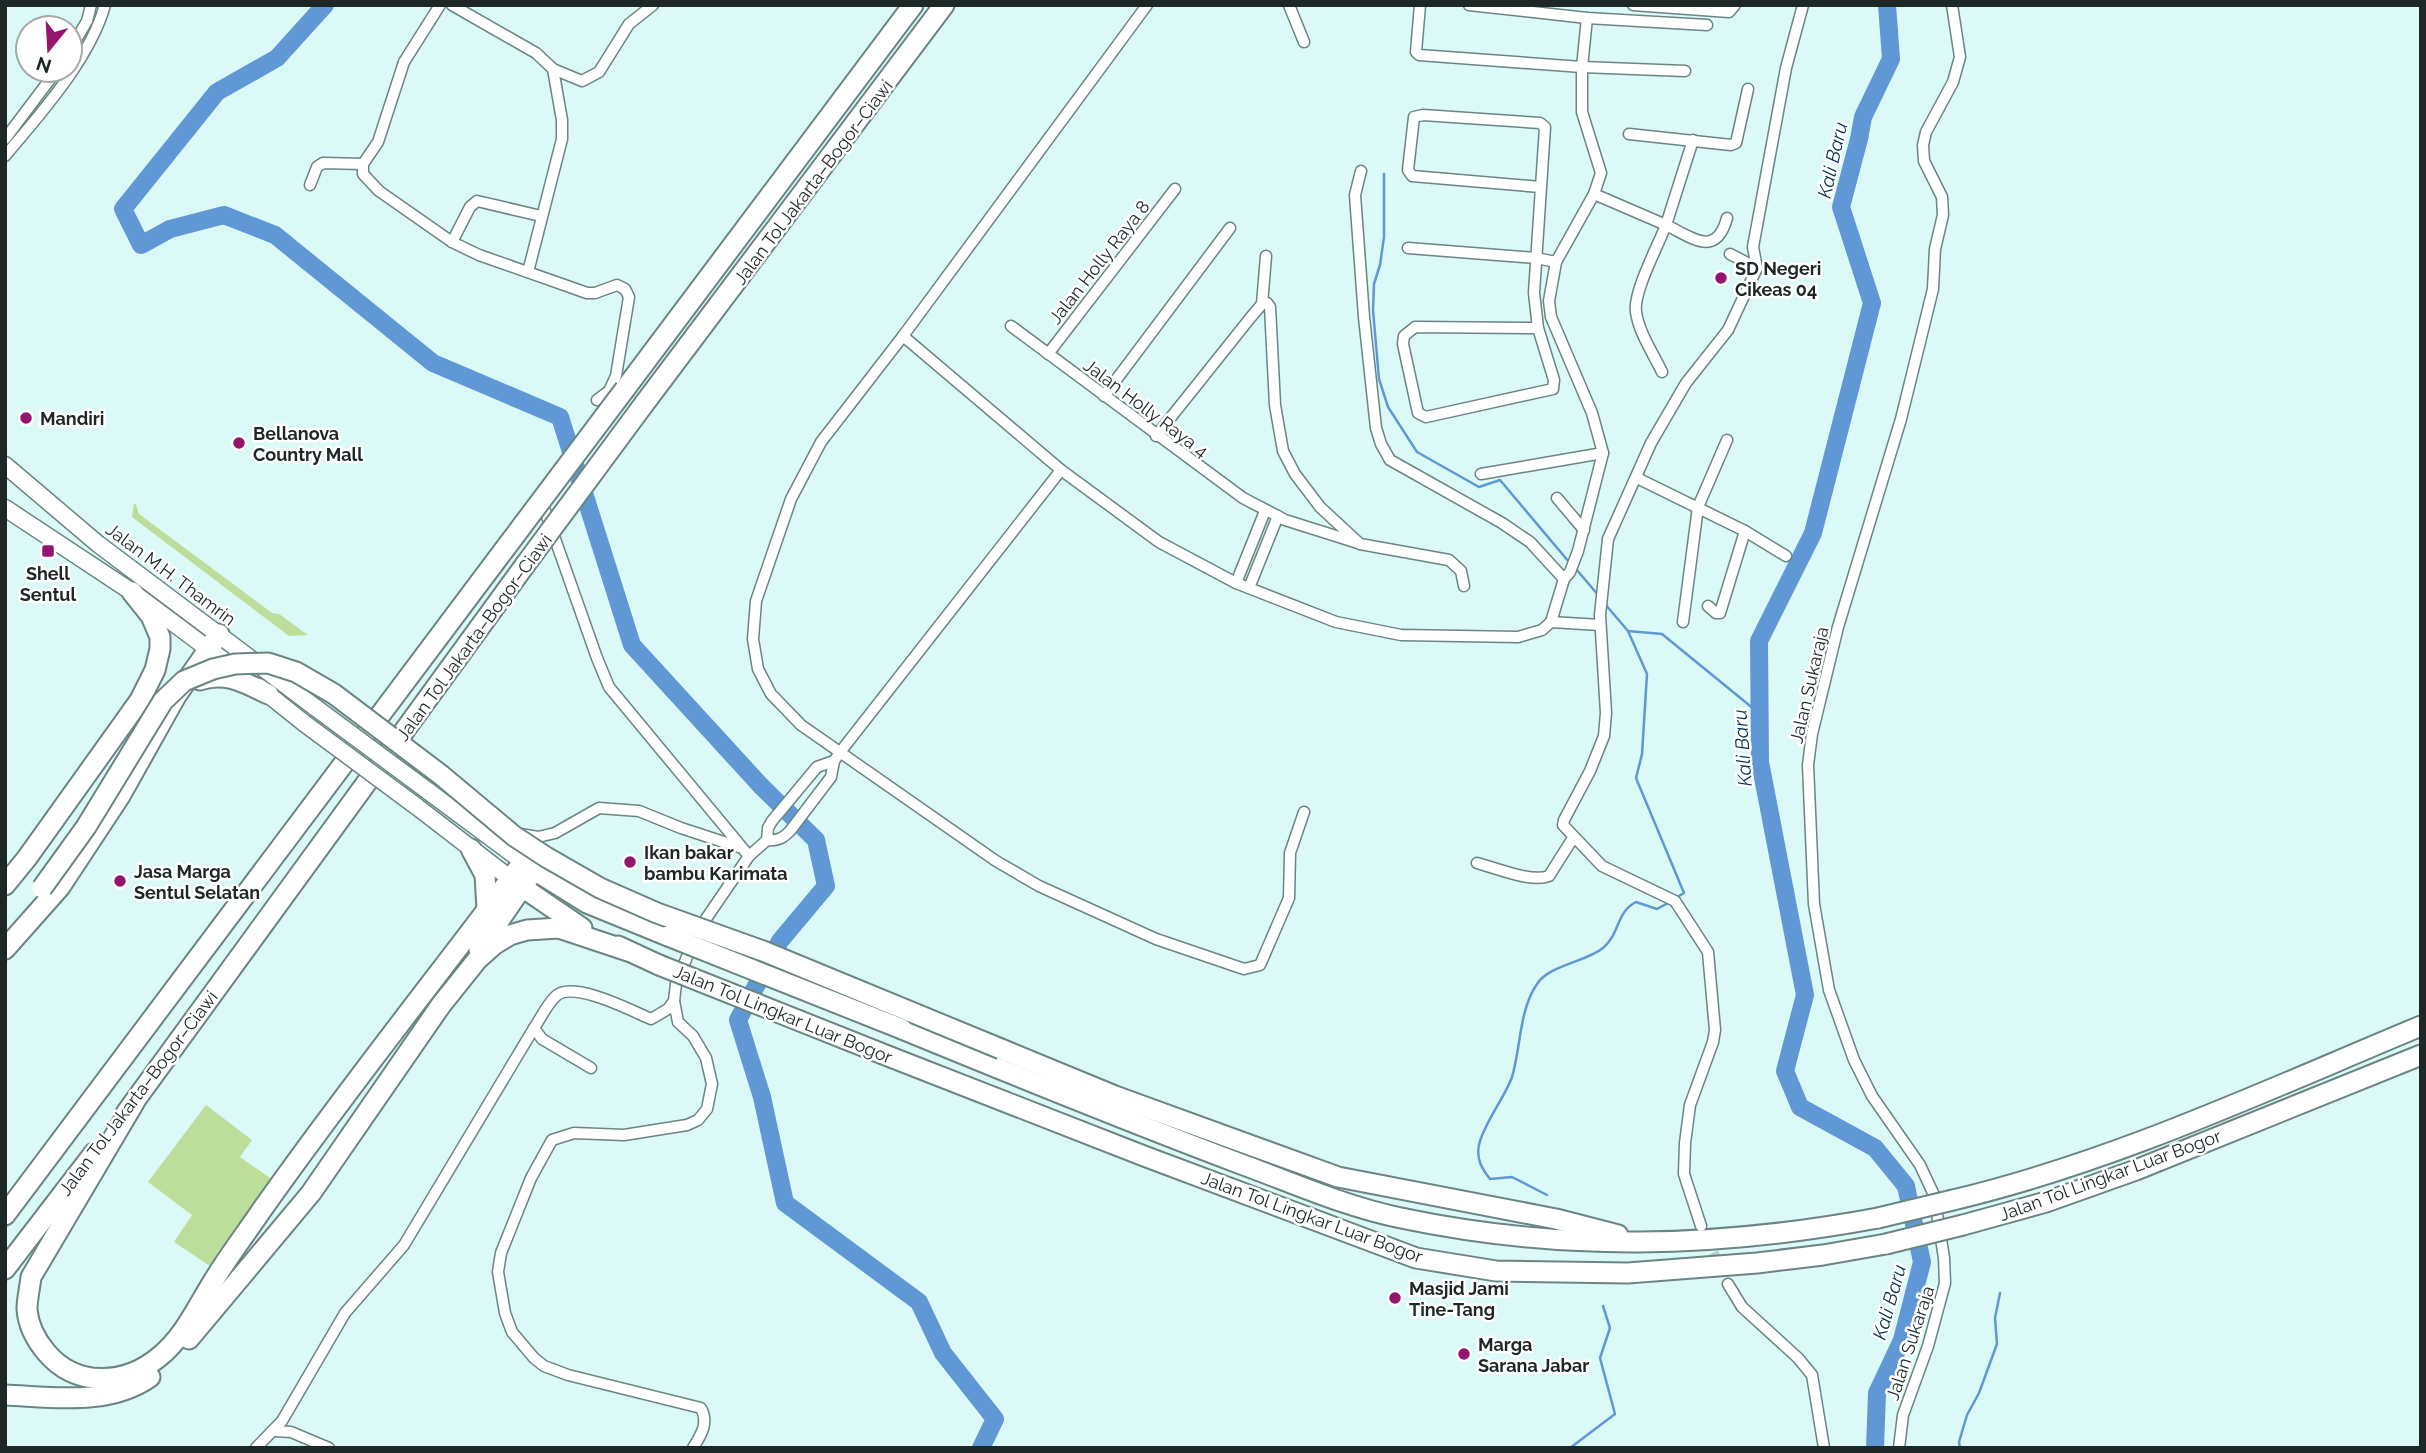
<svg xmlns="http://www.w3.org/2000/svg" width="2426" height="1453" font-family="Raleway,sans-serif">
<style>
.green{fill:#bddd9b}
.lines{fill:none;stroke-linecap:round;stroke-linejoin:round}
.stream{stroke:#6098d6;stroke-width:2.5}
.river{stroke:#6098d6;stroke-width:18}
.street-tunnel{stroke:#b5cfcc;stroke-width:10;stroke-dasharray:10 5;stroke-linecap:butt}
.street-casing{stroke:#6a8583;stroke-width:13}
.primary-casing{stroke:#6a8583;stroke-width:19}
.highway-casing{stroke:#6a8583;stroke-width:23}
.street{stroke:#fff;stroke-width:10}
.primary{stroke:#fff;stroke-width:16}
.highway{stroke:#fff;stroke-width:19}
.primary-bridge-casing{stroke:#6a8583;stroke-width:19;stroke-linecap:butt}
.highway-bridge-casing{stroke:#6a8583;stroke-width:23;stroke-linecap:butt}
.primary-bridge{stroke:#fff;stroke-width:16}
.highway-bridge{stroke:#fff;stroke-width:19}
.poi-dot{fill:#94146e;stroke:#fff;stroke-width:2.5}
.labels{text-anchor:middle;dominant-baseline:central;stroke-width:5;stroke-linejoin:round;paint-order:stroke}
.street-label{font-size:18px;fill:#1c2726;stroke:#fff}
.poi-label{font-size:18px;font-weight:bold;fill:#1c2726;stroke:#fff;text-anchor:start}
.water-label{font-size:19px;font-style:italic;fill:#032e55;stroke:#fff}
</style>
<rect width="100%" height="100%" fill="#dbf9f6"/>
<g class="green">
<path d="M134,503L136,505L139,514L272,613L279,614L308,635L289,636L132,517Z"/>
<path d="M206,1105L252,1140L240,1157L280,1185L219,1272L174,1242L192,1215L148,1182Z"/>
</g>
<g class="lines">
<g class="stream">
<path d="M1384,174V237L1380,265L1374,284L1373,310L1379,379L1388,407L1417,452L1479,487L1500,480L1569,562"/>
<path d="M1576,569L1599,596"/>
<path d="M1605,604L1628,631L1662,634L1760,714"/>
<path d="M1628,631L1647,674L1642,754L1636,778L1684,893L1679,896"/>
<path d="M1547,1195L1512,1177L1490,1179C1482,1169 1476,1159 1479,1145C1483,1125 1505,1097 1512,1077C1521,1047 1519,1010 1537,984C1549,965 1586,962 1603,948C1620,934 1616,912 1636,902L1657,909L1670,902"/>
<path d="M1570,1448L1615,1414L1600,1358L1610,1328L1603,1306"/>
<path d="M1960,1448L1959,1442L1967,1415L1979,1393L1997,1344L1995,1318L2000,1293"/>
</g>
<g class="river">
<path d="M325,5L277,58L217,92L123,209L141,245L170,229L224,215L275,235L433,363L560,417L632,645L761,786L816,840L826,886L780,941L738,1020L762,1097L785,1203L919,1302L943,1353L995,1419L981,1448"/>
<path d="M1875,1448L1877,1393L1902,1340L1922,1262L1906,1186L1875,1148L1800,1107L1785,1071L1805,995L1760,762L1759,641L1813,533L1872,303L1841,207L1859,139L1863,117L1891,59L1887,5"/>
</g>
<path class="street-tunnel" d="M1707,1239L1728,1284"/>
<g class="street-casing">
<g id="street">
<path d="M440,5L404,62L378,142L363,164V174L379,191L452,242L479,255L587,293H595L617,285L625,289L629,297L616,376L609,391L597,400"/>
<path d="M452,5L536,53L553,69L582,81L599,72L629,24L653,5"/>
<path d="M1147,5L903,336L821,442L791,499L756,601L753,639L758,669L771,694L801,725L996,861L1039,886L1156,939L1244,969L1260,965L1289,898L1290,853L1304,812"/>
<path d="M1289,5L1304,42"/>
<path d="M1420,5L1416,52L1419,55L1582,67L1685,71"/>
<path d="M1469,5L1587,18L1707,25"/>
<path d="M1633,5L1729,12L1735,5"/>
<path d="M70,50L87,21L91,5"/>
<path d="M1629,134L1731,145L1736,143L1748,89"/>
<path d="M5,139L57,70"/>
<path d="M5,156C41,113 90,59 105,5"/>
<path d="M1361,171L1355,195L1364,317L1376,428L1381,444L1390,460L1502,523L1530,542L1564,579"/>
<path d="M310,185L317,167L323,163L363,164"/>
<path d="M1594,194L1666,225L1693,140"/>
<path d="M452,242L470,207L477,201L541,216"/>
<path d="M1408,248L1536,258L1556,262"/>
<path d="M1730,254L1757,268"/>
<path d="M528,272L562,139V120L553,69"/>
<path d="M1262,304L1266,256"/>
<path d="M1011,326L1243,498L1285,520L1358,543"/>
<path d="M1538,328L1554,380L1553,389L1426,417L1418,413L1403,344L1404,336L1415,327L1538,328L1534,293L1545,127L1540,123L1423,115L1414,117L1408,170L1412,176L1540,187"/>
<path d="M903,336L1061,470L1159,542L1236,583L1336,622L1401,635L1518,637L1542,630L1551,622L1564,579L1570,572L1578,551L1603,453L1592,413L1551,317L1549,301L1556,262L1594,194L1601,173L1582,112V67L1587,18"/>
<path d="M1048,354L1175,189"/>
<path d="M1662,372C1653,353 1639,333 1636,312C1633,292 1658,246 1666,225C1693,238 1716,258 1727,218"/>
<path d="M1104,396L1230,228"/>
<path d="M1156,436L1251,317L1262,304L1267,303L1270,307L1275,405L1283,451L1295,474L1320,507L1360,544L1449,560L1461,571L1464,586"/>
<path d="M1481,474L1603,453"/>
<path d="M1637,478L1745,531L1786,556"/>
<path d="M1557,498L1584,530"/>
<path d="M540,503L543,505L597,658L609,687L749,856"/>
<path d="M1236,583L1265,511"/>
<path d="M1249,588L1278,516"/>
<path d="M1708,606L1716,613H1720L1745,531"/>
<path d="M1551,622L1600,625"/>
<path d="M1683,622L1698,507L1727,440"/>
<path d="M520,834L538,837L555,833L599,808L639,811L681,828L739,847"/>
<path d="M767,840C778,841 783,838 790,831L831,777L834,761"/>
<path d="M1477,863C1496,868 1532,883 1549,876L1573,838"/>
<path d="M699,929L749,856L767,840L768,828L772,821L817,767L834,761L841,751L1061,470"/>
<path d="M534,1028L542,1039L591,1068"/>
<path d="M1701,1226L1684,1174L1685,1143L1690,1105L1713,1042L1715,1030L1708,952L1675,901L1602,866L1563,825L1564,820L1590,771L1604,736L1606,713L1600,615L1608,539L1651,443L1686,383L1728,330L1757,268L1753,247L1786,68L1803,5"/>
<path d="M1728,1284L1742,1307L1798,1358L1812,1375L1824,1448"/>
<path d="M274,1431L291,1432L329,1448"/>
<path d="M256,1448L282,1421L345,1313L404,1245L534,1028C541,1018 547,1004 556,996C573,980 632,1011 651,1019L668,1009L674,1001"/>
<path d="M693,1448C701,1435 709,1423 701,1408L568,1375L544,1366L534,1358L512,1332L505,1313L498,1272L501,1253L531,1178L552,1140L574,1133L624,1135L687,1125L698,1120L707,1109L712,1084L706,1058L693,1036L678,1022L674,1001L676,984L693,942"/>
<path d="M1899,1448L1903,1415L1928,1346L1945,1283L1944,1258L1934,1195L1920,1165L1872,1096L1854,1060L1829,990L1814,904L1808,765L1812,734L1838,627L1901,419L1933,289L1935,249L1943,215L1942,197L1924,161L1923,145L1926,132L1953,82L1960,57L1952,5"/>
</g>
</g>
<g class="primary-casing">
<g id="primary">
<path d="M5,465L98,544L316,708"/>
<path d="M5,508L132,592L235,669"/>
<path d="M259,687L304,723"/>
<path d="M428,791L533,869"/>
<path d="M416,806L520,886"/>
</g>
</g>
<g class="highway-casing">
<g id="highway">
<path d="M625,389L913,5"/>
<path d="M644,404L944,5"/>
<path d="M200,680C226,671 245,683 268,694"/>
<path d="M471,849L485,875L487,909"/>
<path d="M5,885L27,858L140,700L155,670L160,649V637L151,616L132,592"/>
<path d="M522,887L582,928"/>
<path d="M618,946L659,965"/>
<path d="M5,949L60,887L120,796L176,696L219,634"/>
<path d="M479,950L534,870L587,903L668,936"/>
<path d="M902,1029C1014,1075 1127,1121 1241,1164C1293,1183 1346,1207 1401,1218C1563,1252 1716,1248 1878,1218"/>
<path d="M1001,1049L1115,1096L1338,1177L1556,1219L1618,1235"/>
<path d="M893,1058L1144,1156L1416,1258L1496,1271L1628,1273L1757,1263L1823,1255L1886,1244"/>
<path d="M134,1103L31,1277C30,1287 27,1299 27,1309C28,1325 36,1340 46,1352C76,1388 125,1385 159,1357C184,1337 197,1307 214,1280C228,1257 244,1236 259,1214C343,1094 435,980 523,862"/>
<path d="M126,1113L525,565"/>
<path d="M1953,1200C2114,1162 2269,1089 2421,1026"/>
<path d="M5,1215L504,550"/>
<path d="M1963,1225L2046,1202L2136,1170L2421,1055"/>
<path d="M5,1269L94,1153"/>
<path d="M189,1339L311,1193L441,1005L477,960L495,944L510,935L527,930L559,928L628,951"/>
<path d="M5,1395C53,1397 109,1406 150,1377"/>
</g>
</g>
<use href="#street" class="street"/>
<use href="#primary" class="primary"/>
<use href="#highway" class="highway"/>
<g class="primary-bridge-casing">
<g id="primary-bridge">
<path d="M316,708L428,791"/>
<path d="M304,723L416,806"/>
</g>
</g>
<g class="highway-bridge-casing">
<g id="highway-bridge">
<path d="M504,550L625,389"/>
<path d="M525,565L644,404"/>
<path d="M42,888L86,827L163,701L184,681L213,669L235,664L268,663L296,672L334,694L441,775L514,836L546,857L600,888L657,913L763,951L1001,1049"/>
<path d="M668,936L902,1029"/>
<path d="M659,965L893,1058"/>
<path d="M1878,1218L1953,1200"/>
<path d="M1886,1244L1963,1225"/>
</g>
</g>
<use href="#primary-bridge" class="primary-bridge"/>
<use href="#highway-bridge" class="highway-bridge"/>
</g>
<g class="poi-dot">
<circle cx="1721" cy="278" r="7"/>
<circle cx="26" cy="418" r="7"/>
<circle cx="239" cy="443" r="7"/>
<rect x="41" y="544" width="14" height="14" rx="3.5"/>
<circle cx="630" cy="862" r="7"/>
<circle cx="120" cy="881" r="7"/>
<circle cx="1395" cy="1298" r="7"/>
<circle cx="1464" cy="1354" r="7"/>
</g>
<g class="labels">
<g class="street-label">
<text transform="translate(813 182) rotate(-53)">Jalan Tol Jakarta–Bogor–Ciawi</text>
<text transform="translate(1099 262) rotate(-52)">Jalan Holly Raya 8</text>
<text transform="translate(1146 408) rotate(37)">Jalan Holly Raya 4</text>
<text transform="translate(171 574) rotate(37)">Jalan M.H. Thamrin</text>
<text transform="translate(474 637) rotate(-54)">Jalan Tol Jakarta–Bogor–Ciawi</text>
<text transform="translate(1809 685) rotate(-77)">Jalan Sukaraja</text>
<text transform="translate(783 1014) rotate(22)">Jalan Tol Lingkar Luar Bogor</text>
<text transform="translate(138 1093) rotate(-53)">Jalan Tol Jakarta–Bogor–Ciawi</text>
<text transform="translate(2110 1175) rotate(-20)">Jalan Tol Lingkar Luar Bogor</text>
<text transform="translate(1312 1217) rotate(20)">Jalan Tol Lingkar Luar Bogor</text>
<text transform="translate(1910 1343) rotate(-72)">Jalan Sukaraja</text>
</g>
<g class="poi-label">
<text x="1735" y="268">SD Negeri<tspan x="1735" dy="21">Cikeas 04</tspan></text>
<text x="40" y="418">Mandiri</text>
<text x="253" y="433">Bellanova<tspan x="253" dy="21">Country Mall</tspan></text>
<text x="48" y="573" text-anchor="middle">Shell<tspan x="48" dy="21">Sentul</tspan></text>
<text x="644" y="852">Ikan bakar<tspan x="644" dy="21">bambu Karimata</tspan></text>
<text x="134" y="871">Jasa Marga<tspan x="134" dy="21">Sentul Selatan</tspan></text>
<text x="1409" y="1288">Masjid Jami<tspan x="1409" dy="21">Tine-Tang</tspan></text>
<text x="1478" y="1344">Marga<tspan x="1478" dy="21">Sarana Jabar</tspan></text>
</g>
<g class="water-label">
<text transform="translate(1832 160) rotate(-77)">Kali Baru</text>
<text transform="translate(1742 748) rotate(-94)">Kali Baru</text>
<text transform="translate(1889 1302) rotate(-74)">Kali Baru</text>
</g>
</g>
<rect width="2426" height="1453" fill="none" stroke="#1c2726" stroke-width="14"/>
<g transform="translate(49 49) rotate(198)"><circle r="33" fill="#ffffff" stroke="#a4a9a8" stroke-width="2"/>
<path d="M0-5L12 26L0 18L-12 26Z" fill="#94146e"/>
<text y="-10" font-size="19" font-weight="bold" text-anchor="middle" fill="#1c2726">N</text>
</g>
</svg>
